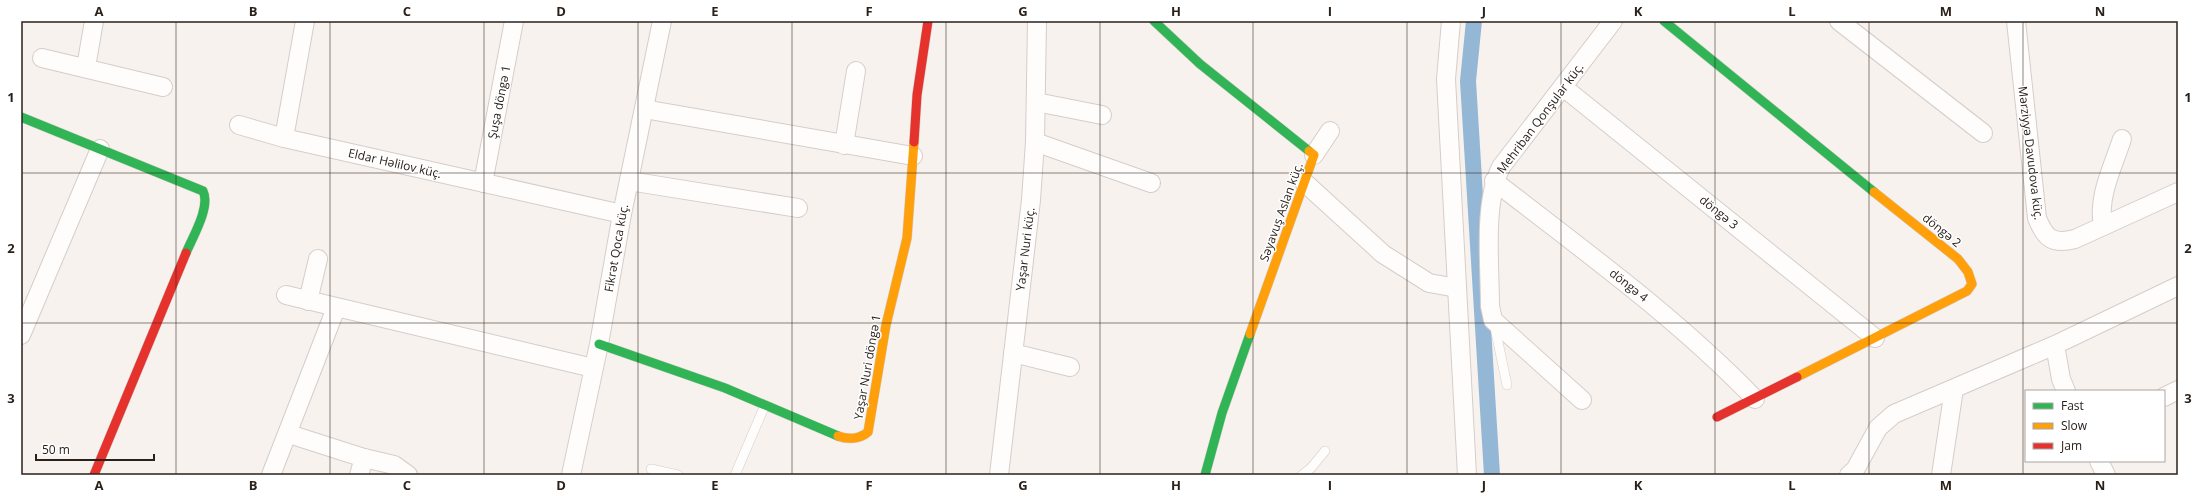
<svg xmlns="http://www.w3.org/2000/svg" width="2199" height="496" font-family="'Open Sans',sans-serif">
<style>
.lines{fill:none;stroke-linecap:round;stroke-linejoin:round}
.canal{stroke:#95b7d6;stroke-width:16}
.lane-casing{stroke:#d5cdc9;stroke-width:10}
.street-casing{stroke:#d5cdc9;stroke-width:20}
.fast-casing{stroke:#d5cdc9;stroke-width:10}
.slow-casing{stroke:#d5cdc9;stroke-width:10}
.jam-casing{stroke:#d5cdc9;stroke-width:10}
.lane{stroke:#fefdfc;stroke-width:9}
.street{stroke:#fefdfc;stroke-width:18}
.fast{stroke:#30b455;stroke-width:9}
.slow{stroke:#ff9f0a;stroke-width:9}
.jam{stroke:#e5322d;stroke-width:9}
.grid{fill:none;stroke:#2b211b;stroke-width:1;stroke-opacity:0.55}
.labels{text-anchor:middle;dominant-baseline:central;stroke-width:3;stroke-linejoin:round;paint-order:stroke}
.street-label{font-size:12px;fill:#2b211b;stroke:#fff}
.neatline{fill:none;stroke:#2b211b;stroke-width:1.5}
.grid-label{font-size:13px;text-anchor:middle;font-weight:bold;fill:#2b211b}
</style>
<rect width="100%" height="100%" fill="#f8f2ee"/>
<g class="lines">
<path class="canal" d="M1474,21L1468,81L1492,475"/>
<g class="lane-casing">
<g id="lane">
<path d="M1494,323L1507,385"/>
<path d="M651,469L678,475"/>
<path d="M735,475L765,405"/>
<path d="M1302,475L1311,468L1325,451"/>
</g>
</g>
<g class="street-casing">
<g id="street">
<path d="M305,21L284,138L622,214"/>
<path d="M1451,21L1446,79L1467,475"/>
<path d="M1839,21L1983,133"/>
<path d="M2016,21L2037,218C2045,238 2052,245 2075,239L2178,192"/>
<path d="M42,58L163,87"/>
<path d="M86,67L94,21"/>
<path d="M1563,87L1875,338"/>
<path d="M1036,102L1102,115"/>
<path d="M644,109L913,156"/>
<path d="M239,125L284,138"/>
<path d="M1035,142L1151,183"/>
<path d="M844,145L856,71"/>
<path d="M1314,155L1330,131"/>
<path d="M629,181L798,208"/>
<path d="M1494,181C1584,251 1676,317 1755,399"/>
<path d="M1304,182L1383,254L1429,283L1457,288"/>
<path d="M483,183L514,21"/>
<path d="M2103,226C2097,197 2113,167 2122,139"/>
<path d="M286,295L593,368"/>
<path d="M308,301L318,259"/>
<path d="M21,335L100,149"/>
<path d="M2055,345L2061,379L2066,391"/>
<path d="M1013,353L1070,367"/>
<path d="M2164,397L2178,390"/>
<path d="M1582,400L1493,320L1490,306C1490,264 1483,204 1501,167L1613,21"/>
<path d="M289,434L364,458L394,465L408,475"/>
<path d="M2099,461L2106,475"/>
<path d="M271,475L336,308"/>
<path d="M359,475L364,458"/>
<path d="M571,475L599,344L622,214L662,21"/>
<path d="M999,475L1031,200L1035,142L1037,21"/>
<path d="M1849,475L1855,470L1878,428L1894,414L2055,345L2178,286"/>
<path d="M1941,475L1954,389"/>
</g>
</g>
<g class="fast-casing">
<g id="fast">
<path d="M1154,21L1200,64L1309,151"/>
<path d="M1664,21L1874,192"/>
<path d="M21,117L203,191C211,207 192,238 186,253"/>
<path d="M599,344L725,388L838,436"/>
<path d="M1205,475L1222,413L1250,334"/>
</g>
</g>
<g class="slow-casing">
<g id="slow">
<path d="M1250,334L1314,155L1309,151"/>
<path d="M1797,377L1967,291L1972,284L1968,272L1958,259L1874,192"/>
<path d="M838,436C848,440 860,439 868,432L886,325L907,238L914,142"/>
</g>
</g>
<g class="jam-casing">
<g id="jam">
<path d="M914,142L917,95L928,21"/>
<path d="M1717,417L1797,377"/>
<path d="M94,475L186,253"/>
</g>
</g>
<use href="#lane" class="lane"/>
<use href="#street" class="street"/>
<use href="#fast" class="fast"/>
<use href="#slow" class="slow"/>
<use href="#jam" class="jam"/>
</g>
<path class="grid" d="M176,21V475M330,21V475M484,21V475M638,21V475M792,21V475M946,21V475M1100,21V475M1253,21V475M1407,21V475M1561,21V475M1715,21V475M1869,21V475M2023,21V475M21,173H2178M21,323H2178"/>
<g class="labels">
<g class="street-label">
<text transform="translate(499 102) rotate(-79)">Şuşa döngə 1</text>
<text transform="translate(1540 118) rotate(-53)">Mehriban Qonşular küç.</text>
<text transform="translate(2031 153) rotate(83)">Mərziyyə Davudova küç.</text>
<text transform="translate(395 163) rotate(13)">Eldar Həlilov küç.</text>
<text transform="translate(1281 212) rotate(-70)">Səyavuş Aslan küç.</text>
<text transform="translate(1719 212) rotate(39)">döngə 3</text>
<text transform="translate(1942 230) rotate(39)">döngə 2</text>
<text transform="translate(616 248) rotate(-80)">Fikrət Qoca küç.</text>
<text transform="translate(1025 249) rotate(-83)">Yaşar Nuri küç.</text>
<text transform="translate(1629 285) rotate(38)">döngə 4</text>
<text transform="translate(867 367) rotate(-80)">Yaşar Nuri döngə 1</text>
</g>
</g>
<rect width="2199" height="496" fill="none" stroke="#ffffff" stroke-width="44"/>
<rect x="2025" y="390" width="140" height="72" fill="#ffffff" stroke="#aaa6a4"/>
<rect x="2033" y="403" width="20" height="6" fill="#30b455" stroke="#aaa6a4"/>
<text x="2061" y="410" font-size="12" fill="#2b211b">Fast</text>
<rect x="2033" y="423" width="20" height="6" fill="#ff9f0a" stroke="#aaa6a4"/>
<text x="2061" y="430" font-size="12" fill="#2b211b">Slow</text>
<rect x="2033" y="443" width="20" height="6" fill="#e5322d" stroke="#aaa6a4"/>
<text x="2061" y="450" font-size="12" fill="#2b211b">Jam</text>
<path d="M36 454v6h118v-6" fill="none" stroke="#2b211b" stroke-width="2"/>
<text x="42" y="454" font-size="12" fill="#2b211b" stroke="#ffffff" stroke-width="3" paint-order="stroke">50 m</text>
<rect x="22" y="22" width="2155" height="452" class="neatline"/>
<g class="grid-label">
<text x="99" y="16">A</text>
<text x="253" y="16">B</text>
<text x="407" y="16">C</text>
<text x="561" y="16">D</text>
<text x="715" y="16">E</text>
<text x="869" y="16">F</text>
<text x="1023" y="16">G</text>
<text x="1176" y="16">H</text>
<text x="1330" y="16">I</text>
<text x="1484" y="16">J</text>
<text x="1638" y="16">K</text>
<text x="1792" y="16">L</text>
<text x="1946" y="16">M</text>
<text x="2100" y="16">N</text>
<text x="11" y="102">1</text>
<text x="2188" y="102">1</text>
<text x="11" y="253">2</text>
<text x="2188" y="253">2</text>
<text x="11" y="403">3</text>
<text x="2188" y="403">3</text>
<text x="99" y="490">A</text>
<text x="253" y="490">B</text>
<text x="407" y="490">C</text>
<text x="561" y="490">D</text>
<text x="715" y="490">E</text>
<text x="869" y="490">F</text>
<text x="1023" y="490">G</text>
<text x="1176" y="490">H</text>
<text x="1330" y="490">I</text>
<text x="1484" y="490">J</text>
<text x="1638" y="490">K</text>
<text x="1792" y="490">L</text>
<text x="1946" y="490">M</text>
<text x="2100" y="490">N</text>
</g>
</svg>
